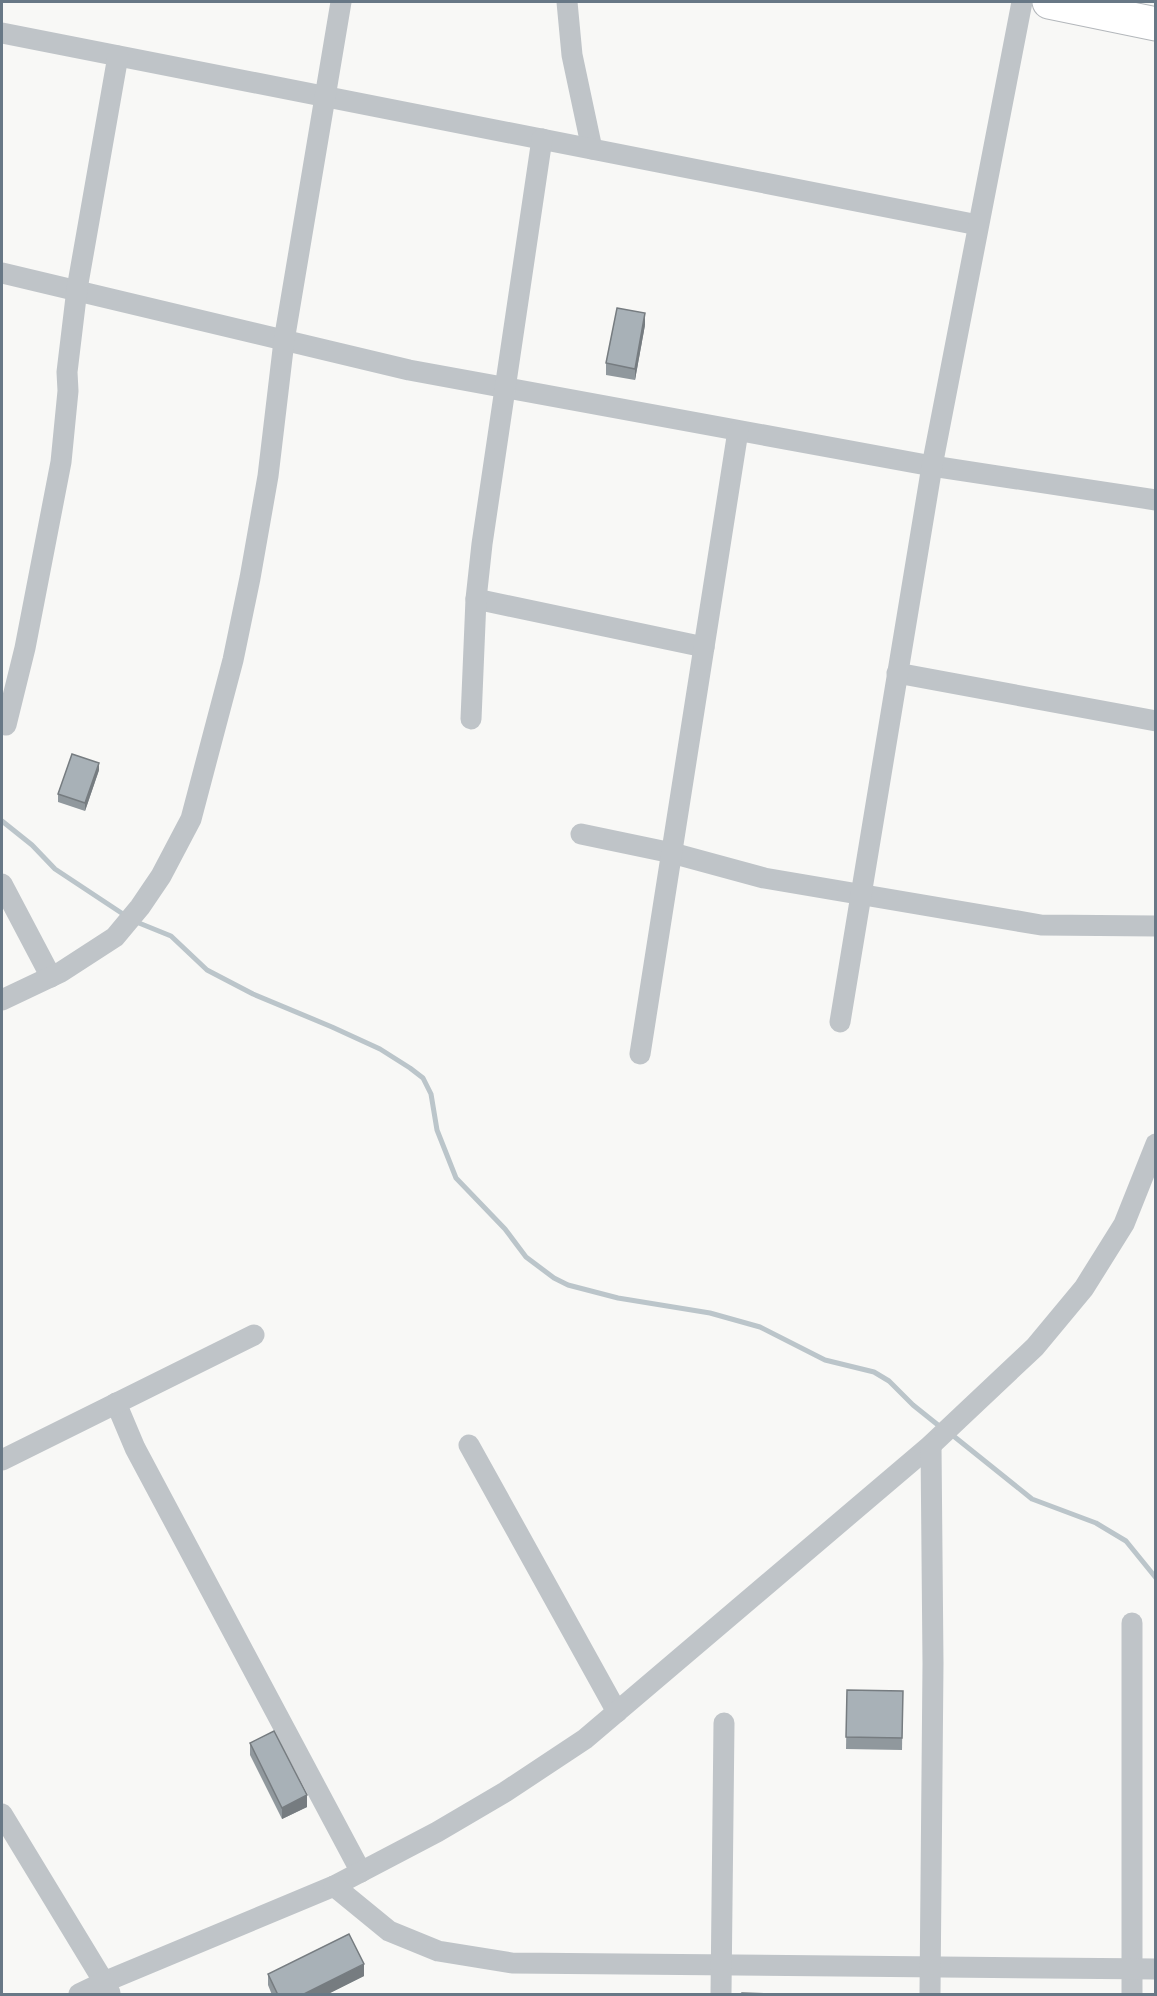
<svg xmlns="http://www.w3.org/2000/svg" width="1157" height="1996" font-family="'IBM Plex Sans',sans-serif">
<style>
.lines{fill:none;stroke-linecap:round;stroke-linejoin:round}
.stream{stroke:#bbc5ca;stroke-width:5}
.trunk-casing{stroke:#b3b7bb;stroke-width:35}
.minor{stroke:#bfc4c8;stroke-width:21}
.trunk{stroke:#fff;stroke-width:33}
.wall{fill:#90989d}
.shaded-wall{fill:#767c80}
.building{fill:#a8b1b7;stroke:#767c80;stroke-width:1.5}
</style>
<rect width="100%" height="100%" fill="#f8f8f6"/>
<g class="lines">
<g class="stream">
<path d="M2,821L32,845L55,869L126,916"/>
<path d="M134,921L171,936L207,970L253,994L332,1027L380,1049L410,1068L423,1078L431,1094L437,1130L456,1178L505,1229L526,1257L554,1278L568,1285L618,1298L710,1313L760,1327L825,1360L874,1372L889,1381L913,1405L943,1429"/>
<path d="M951,1434L1032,1499L1096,1523L1126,1541L1156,1578"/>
</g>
<g class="trunk-casing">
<path id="trunk" d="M1049,2L1156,24"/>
</g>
<g class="minor">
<path d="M567,2L572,55L592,149"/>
<path d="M2,33L978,225"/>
<path d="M2,273L409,370L932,466L1156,500"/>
<path d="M476,599L704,647"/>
<path d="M897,673L1156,721"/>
<path d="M471,719L476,599L482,544L542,139"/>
<path d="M6,725L25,648L61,462L68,391L67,372L77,289L118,56"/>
<path d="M581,834L672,853L764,878L1041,925L1156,926"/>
<path d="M2,884L51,977"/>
<path d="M2,1000L61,972L115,937L140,907L161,876L191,819L233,660L250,578L268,476L284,341L341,2"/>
<path d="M840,1022L932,466L1022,2"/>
<path d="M640,1054L738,431"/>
<path d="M116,1403L135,1448L361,1872"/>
<path d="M469,1445L617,1712"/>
<path d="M2,1460L254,1335"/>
<path d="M1132,1623V1994"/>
<path d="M2,1814L104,1982L334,1886L437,1832L505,1792L585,1739L931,1445L1035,1347L1084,1288L1124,1224L1156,1144"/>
<path d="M334,1886L389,1931L438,1951L512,1963L1156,1969"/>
<path d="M79,1994L104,1982L110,1993"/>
<path d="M721,1994L724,1723"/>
<path d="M930,1994L933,1663L931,1445"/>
</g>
<use href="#trunk" class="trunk"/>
</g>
<g class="wall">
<path d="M645,325L635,380L606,375V363Z"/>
<path d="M99,770L85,811L58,802V794Z"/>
<path d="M847,1690L903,1691L902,1750L846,1749Z"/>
<path d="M250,1743L307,1807L282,1819L250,1755Z"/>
<path d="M268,1974L364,1976L326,1995H272L268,1985Z"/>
</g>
<g class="shaded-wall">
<path d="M645,313V325L635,380V369Z"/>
<path d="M99,763V770L85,811V803Z"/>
<path d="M307,1795V1807L282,1819V1808Z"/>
<path d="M364,1964V1976L326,1995H302Z"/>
</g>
<g class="building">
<path d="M617,308L645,313L635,369L606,363Z"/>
<path d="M72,754L99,763L85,803L58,794Z"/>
<path d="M847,1690L903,1691L902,1738L846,1737Z"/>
<path d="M274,1731L307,1795L282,1808L250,1743Z"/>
<path d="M349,1934L364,1964L302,1995H278L268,1974Z"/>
<path d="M742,1993L770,1994V1995H742Z"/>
</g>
<rect width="1157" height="1996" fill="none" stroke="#687886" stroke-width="6"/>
</svg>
